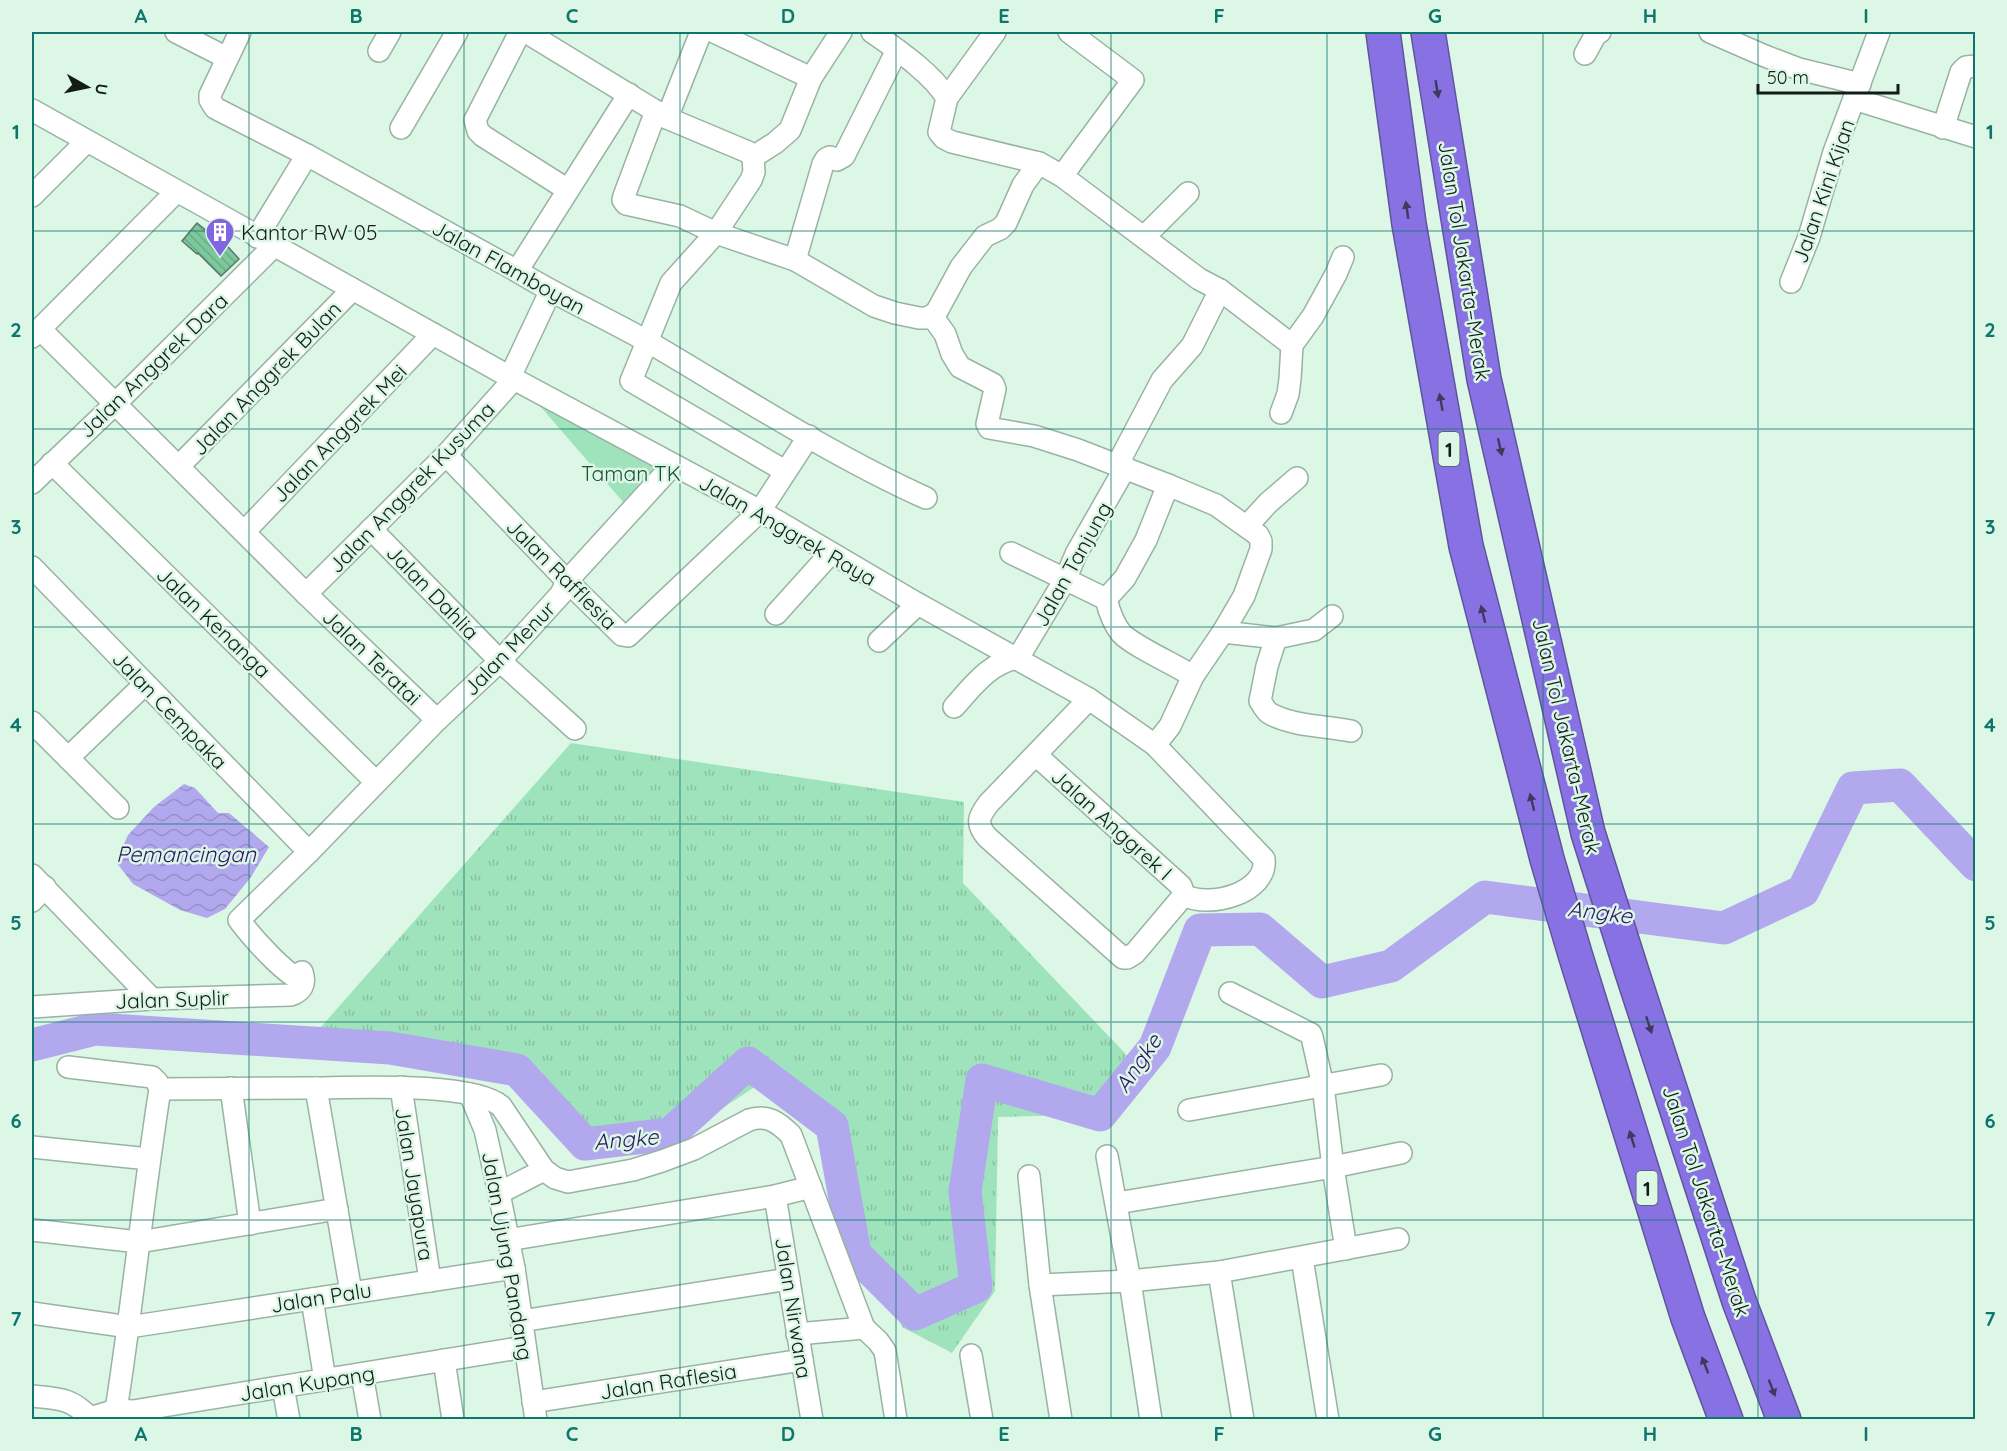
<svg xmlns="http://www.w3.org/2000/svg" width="2007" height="1451" font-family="Quicksand,sans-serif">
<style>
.grass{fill:url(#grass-tufts)}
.park{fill:#9fe3bc}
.water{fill:url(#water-waves)}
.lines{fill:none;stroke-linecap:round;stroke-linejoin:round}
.river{stroke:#b1a8ee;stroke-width:33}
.building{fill:url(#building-back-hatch);stroke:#5d7566;stroke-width:1.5}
.street-casing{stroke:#99b3a3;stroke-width:24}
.highway-casing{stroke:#5f549c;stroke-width:36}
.street{stroke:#fff;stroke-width:21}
.highway{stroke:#8872e3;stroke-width:33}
.oneway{fill:#3c3b5e}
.grid{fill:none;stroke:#0f766e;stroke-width:1.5;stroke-opacity:0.55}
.labels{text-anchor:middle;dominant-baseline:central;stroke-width:5;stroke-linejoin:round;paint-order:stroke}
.shield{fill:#dcf7e6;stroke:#4f5e55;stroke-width:1.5}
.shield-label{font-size:20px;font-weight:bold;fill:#131d17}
.street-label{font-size:21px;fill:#131d17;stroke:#dcf7e6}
.poi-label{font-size:21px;fill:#131d17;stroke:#dcf7e6;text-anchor:start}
.park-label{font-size:21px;fill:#185336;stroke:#dcf7e6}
.water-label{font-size:22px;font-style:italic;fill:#2e1666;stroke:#dcf7e6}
.neatline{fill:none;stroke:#0f766e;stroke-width:2}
.grid-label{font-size:20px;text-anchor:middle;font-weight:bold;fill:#0f766e}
</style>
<defs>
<pattern id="grass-tufts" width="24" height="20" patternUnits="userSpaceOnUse" patternTransform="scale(1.5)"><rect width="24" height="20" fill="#9fe3bc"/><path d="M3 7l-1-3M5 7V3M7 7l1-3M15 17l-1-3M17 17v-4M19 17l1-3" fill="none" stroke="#88c2a1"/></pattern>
<pattern id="water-waves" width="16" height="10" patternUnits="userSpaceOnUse" patternTransform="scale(1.5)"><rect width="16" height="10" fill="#b1a8ee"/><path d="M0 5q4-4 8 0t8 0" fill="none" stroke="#9790cb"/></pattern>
<pattern id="building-back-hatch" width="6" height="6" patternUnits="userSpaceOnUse" patternTransform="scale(1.5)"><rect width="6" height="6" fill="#7bc89c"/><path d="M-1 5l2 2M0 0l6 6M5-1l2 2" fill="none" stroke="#69ab86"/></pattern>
</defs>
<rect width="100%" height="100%" fill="#dcf7e6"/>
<path class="grass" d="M571,743L964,802L963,883L1140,1069L1111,1114L998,1117L995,1291L952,1353L902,1327L854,1211L828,1120L765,1080L649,1157L586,1134L530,1063L306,1044Z"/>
<path class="park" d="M521,384L669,467L630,510Z"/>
<path class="water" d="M184,784L195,788L218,813H229L269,847L251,877L225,909L207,918L180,910L133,884L116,862L128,835L154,807Z"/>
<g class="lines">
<path class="river" d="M32,1045L95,1029L390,1048L517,1070L585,1144L670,1134L748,1063L832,1126L855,1254L915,1314L976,1287L965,1191L982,1080L1100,1115L1155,1047L1200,930L1260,929L1322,982L1391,966L1485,897L1724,928L1803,891L1853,788L1900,785L1976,865"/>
</g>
<path class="building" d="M197,223L217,239L220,238L239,259L221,276L198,253L197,254L182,241Z"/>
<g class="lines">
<g class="street-casing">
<g id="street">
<path d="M176,32L227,58"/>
<path d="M240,32L210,95V100L215,108L307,155L517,271C562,299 611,320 657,347C745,399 833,456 926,498"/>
<path d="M520,32L475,120L478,131L483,136L568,190"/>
<path d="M526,32L667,118L748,152L753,157L754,172L751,180L716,233L671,283L631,381L785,471"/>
<path d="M714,32L811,78"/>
<path d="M872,32C896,49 931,72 947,98"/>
<path d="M995,32L947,98L939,132L944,138L952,142L1039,163L1062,176L1199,279L1220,290L1292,345"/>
<path d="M1710,32L1765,56L1799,69L1860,84"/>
<path d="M379,51L390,32"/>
<path d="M1585,54L1596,34L1600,32"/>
<path d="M1854,99L1976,137"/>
<path d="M32,110L510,377L760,511L918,604L1089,699L1155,745L1264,859C1268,893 1209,909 1184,895"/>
<path d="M656,111L624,196L623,200L626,204L680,216L716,233L795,260L874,306L895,313L919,318H927L936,313L961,267L985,236L1000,229L1006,223L1023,185L1039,163"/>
<path d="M667,118L701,32"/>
<path d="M401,128L457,32"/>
<path d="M1943,128L1961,72L1966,67L1976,66"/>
<path d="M753,157L775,143L790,130L811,78L841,32"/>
<path d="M1062,176L1133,80L1069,32"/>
<path d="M32,196L86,142"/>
<path d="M257,237L307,155"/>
<path d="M1144,237L1188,193"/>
<path d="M795,260L823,164L826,159L830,157L837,160L844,156L897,50"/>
<path d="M517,271L629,94"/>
<path d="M1791,282L1809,237L1834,152L1879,32"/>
<path d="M932,316L945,334L952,354L960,367L993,384L995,389L987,424L989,428L1034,436L1078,450L1168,485L1216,505L1258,535L1261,541V549L1244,596L1223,632L1193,676L1170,726L1155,745"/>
<path d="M40,329L306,594L437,720"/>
<path d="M32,337L176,192"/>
<path d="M510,377L550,292"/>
<path d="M1281,413L1288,394L1290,379L1292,345L1313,316L1336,274L1343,257"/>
<path d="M446,455L567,581L622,635L628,636L760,511L809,436"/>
<path d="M52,463L376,782"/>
<path d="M179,466L352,290"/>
<path d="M1125,468L1121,460L1122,456L1162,380L1192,346L1220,290"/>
<path d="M32,483L116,403L274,246"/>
<path d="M1247,526L1268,503L1297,478"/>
<path d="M371,529L500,661L575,729"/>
<path d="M245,531L433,334"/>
<path d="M1011,553L1106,599C1109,611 1113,623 1121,633C1133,646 1176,665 1193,676"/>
<path d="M32,567L309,852"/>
<path d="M306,594L446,455L514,379"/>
<path d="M1106,599L1125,578L1146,540L1168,485"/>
<path d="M776,614L830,554"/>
<path d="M1223,632L1276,638L1314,630L1332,616"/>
<path d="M1276,638L1267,666L1260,701C1263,705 1265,710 1269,713C1291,726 1326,726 1351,731"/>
<path d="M879,641L918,604"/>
<path d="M1089,699L989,803C979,816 975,823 987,837L1123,958H1127L1135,953L1184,895"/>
<path d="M954,707C972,687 990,662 1018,658L1066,578L1076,554L1125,468"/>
<path d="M32,722L118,808"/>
<path d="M1036,755L1181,886L1184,895"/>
<path d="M68,758L145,684"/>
<path d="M32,875L152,999"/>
<path d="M32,901L45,887"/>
<path d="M303,981C285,975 251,936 239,920L309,852L437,720L500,661L561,594L567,581L673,465"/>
<path d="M1230,993L1311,1034L1312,1037L1323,1086L1333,1167L1346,1249"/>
<path d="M32,1007L152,999L291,995C302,991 306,984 302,972"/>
<path d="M68,1067L152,1077L157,1082L160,1089C209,1089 258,1088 307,1088C349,1088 471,1081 501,1106L544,1170L555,1178L568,1182L633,1170L662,1161L694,1149L749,1120C767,1114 778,1122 791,1135L864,1328"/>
<path d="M401,1087L430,1281"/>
<path d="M231,1088L250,1224"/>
<path d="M316,1088L351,1292"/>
<path d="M470,1094L485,1130L499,1193L514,1268L536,1420"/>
<path d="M1189,1110L1381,1075"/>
<path d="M32,1147L149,1159"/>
<path d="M1107,1156L1130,1281L1151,1420"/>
<path d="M1029,1176L1040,1285L1061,1420"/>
<path d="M499,1193L544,1170"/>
<path d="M775,1196L812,1420"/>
<path d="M1117,1203L1333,1167L1401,1153"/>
<path d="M32,1230L139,1242L337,1209"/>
<path d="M508,1240L775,1196L811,1187"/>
<path d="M1302,1258L1328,1420"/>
<path d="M1219,1272L1243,1420"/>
<path d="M1040,1285L1130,1281L1219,1272L1398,1239"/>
<path d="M312,1299L325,1380"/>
<path d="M32,1313L129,1327L514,1268"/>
<path d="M521,1321L789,1279"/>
<path d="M797,1334L864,1328L878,1341L885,1351L896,1420"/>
<path d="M971,1355L982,1420"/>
<path d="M444,1360L453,1420"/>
<path d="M362,1374L370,1420"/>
<path d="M283,1387L289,1420"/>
<path d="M32,1396C58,1399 70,1397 90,1418"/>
<path d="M533,1402L802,1360"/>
<path d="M116,1410C133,1303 143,1196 160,1089"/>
<path d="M90,1418L116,1410L133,1411L525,1347"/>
</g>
</g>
<g class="highway-casing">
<g id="highway">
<path d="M1383,32L1409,224L1466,546L1547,859L1575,954L1688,1318L1726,1420"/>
<path d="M1428,32L1484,379L1588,833L1631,969L1739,1301L1784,1420"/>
</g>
</g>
<use href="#street" class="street"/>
<use href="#highway" class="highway"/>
</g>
<defs><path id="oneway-solid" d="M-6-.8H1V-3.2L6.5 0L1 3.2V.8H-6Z" transform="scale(1.5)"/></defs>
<g class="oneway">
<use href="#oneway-solid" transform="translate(1437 89) rotate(81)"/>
<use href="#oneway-solid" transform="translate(1407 210) rotate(-98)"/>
<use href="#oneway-solid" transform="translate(1441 402) rotate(-100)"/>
<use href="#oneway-solid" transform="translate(1500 447) rotate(77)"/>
<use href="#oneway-solid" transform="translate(1483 614) rotate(-104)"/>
<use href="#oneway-solid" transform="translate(1532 802) rotate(-104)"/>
<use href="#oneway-solid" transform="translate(1649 1025) rotate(72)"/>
<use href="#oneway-solid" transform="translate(1632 1139) rotate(-107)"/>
<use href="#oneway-solid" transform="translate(1705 1365) rotate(-111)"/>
<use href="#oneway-solid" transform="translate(1772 1388) rotate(69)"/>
</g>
<path class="grid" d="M249,32V1420M464,32V1420M680,32V1420M896,32V1420M1111,32V1420M1327,32V1420M1543,32V1420M1758,32V1420M32,231H1976M32,429H1976M32,627H1976M32,824H1976M32,1022H1976M32,1220H1976"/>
<defs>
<g id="building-pin" transform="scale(1.5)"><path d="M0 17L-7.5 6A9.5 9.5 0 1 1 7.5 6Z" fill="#8166e2" stroke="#dcf7e6"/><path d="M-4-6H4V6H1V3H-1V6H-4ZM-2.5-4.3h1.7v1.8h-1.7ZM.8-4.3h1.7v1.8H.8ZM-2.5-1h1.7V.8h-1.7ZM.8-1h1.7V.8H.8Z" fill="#fff"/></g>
</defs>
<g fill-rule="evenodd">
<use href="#building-pin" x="220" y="232"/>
</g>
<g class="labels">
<g class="shield">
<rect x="1438.5" y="432" width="21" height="34" rx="4.5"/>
<rect x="1636.5" y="1171" width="21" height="34" rx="4.5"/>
</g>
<g class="shield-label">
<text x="1449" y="449">1</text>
<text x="1647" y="1188">1</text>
</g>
<g class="street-label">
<text transform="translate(1823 191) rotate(-71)">Jalan Kini Kijan</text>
<text transform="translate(1465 261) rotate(81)">Jalan Tol Jakarta–Merak</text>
<text transform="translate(509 267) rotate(29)">Jalan Flamboyan</text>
<text transform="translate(153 365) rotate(-44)">Jalan Anggrek Dara</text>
<text transform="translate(266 378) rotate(-46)">Jalan Anggrek Bulan</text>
<text transform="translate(339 433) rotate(-46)">Jalan Anggrek Mei</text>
<text transform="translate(411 487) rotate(-46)">Jalan Anggrek Kusuma</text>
<text transform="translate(788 530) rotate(30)">Jalan Anggrek Raya</text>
<text transform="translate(1072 564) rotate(-61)">Jalan Tanjung</text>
<text transform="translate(562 574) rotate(45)">Jalan Rafflesia</text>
<text transform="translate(433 592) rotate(46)">Jalan Dahlia</text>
<text transform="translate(214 622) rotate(44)">Jalan Kenanga</text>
<text transform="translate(509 648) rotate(-46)">Jalan Menur</text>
<text transform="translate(372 657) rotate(44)">Jalan Teratai</text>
<text transform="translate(170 710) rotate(46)">Jalan Cempaka</text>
<text transform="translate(1567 736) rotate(77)">Jalan Tol Jakarta–Merak</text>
<text transform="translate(1112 824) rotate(42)">Jalan Anggrek I</text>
<text transform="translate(172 999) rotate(-2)">Jalan Suplir</text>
<text transform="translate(415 1184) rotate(81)">Jalan Jayapura</text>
<text transform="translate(1707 1201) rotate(72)">Jalan Tol Jakarta–Merak</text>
<text transform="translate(508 1256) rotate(80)">Jalan Ujung Pandang</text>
<text transform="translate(321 1297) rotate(-9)">Jalan Palu</text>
<text transform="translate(794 1308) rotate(81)">Jalan Nirwana</text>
<text transform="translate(668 1381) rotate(-9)">Jalan Raflesia</text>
<text transform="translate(307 1383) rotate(-9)">Jalan Kupang</text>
</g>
<g class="poi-label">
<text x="241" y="232">Kantor RW 05</text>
</g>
<g class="park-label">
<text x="631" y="473">Taman TK</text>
</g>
<g class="water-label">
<text x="186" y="854">Pemancingan</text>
<text transform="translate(1600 912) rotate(7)">Angke</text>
<text transform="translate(1138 1063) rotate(-56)">Angke</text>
<text transform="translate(626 1139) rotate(-5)">Angke</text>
</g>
</g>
<rect width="2007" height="1451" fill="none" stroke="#dcf7e6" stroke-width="66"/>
<g transform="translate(87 87) rotate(99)" stroke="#dcf7e6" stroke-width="4.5" paint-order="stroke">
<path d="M0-4.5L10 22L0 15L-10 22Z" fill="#131d17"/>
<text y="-9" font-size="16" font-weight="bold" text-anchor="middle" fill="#131d17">U</text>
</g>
<path d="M1758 84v9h140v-9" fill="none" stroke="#131d17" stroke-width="3"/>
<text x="1767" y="84" font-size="18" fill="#131d17" stroke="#dcf7e6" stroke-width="4.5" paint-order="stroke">50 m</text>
<rect x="33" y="33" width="1941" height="1385" class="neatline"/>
<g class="grid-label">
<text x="141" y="23">A</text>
<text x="356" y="23">B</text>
<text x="572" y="23">C</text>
<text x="788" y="23">D</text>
<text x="1004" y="23">E</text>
<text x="1219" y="23">F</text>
<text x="1435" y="23">G</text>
<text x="1650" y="23">H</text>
<text x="1866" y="23">I</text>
<text x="16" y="139">1</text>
<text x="1990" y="139">1</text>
<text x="16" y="337">2</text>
<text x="1990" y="337">2</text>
<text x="16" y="534">3</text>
<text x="1990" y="534">3</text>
<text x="16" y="732">4</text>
<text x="1990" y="732">4</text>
<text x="16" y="930">5</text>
<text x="1990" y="930">5</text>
<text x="16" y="1128">6</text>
<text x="1990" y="1128">6</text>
<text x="16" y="1326">7</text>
<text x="1990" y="1326">7</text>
<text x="141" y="1441">A</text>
<text x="356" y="1441">B</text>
<text x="572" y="1441">C</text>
<text x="788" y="1441">D</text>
<text x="1004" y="1441">E</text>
<text x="1219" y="1441">F</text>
<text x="1435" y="1441">G</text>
<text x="1650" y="1441">H</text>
<text x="1866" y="1441">I</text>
</g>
</svg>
